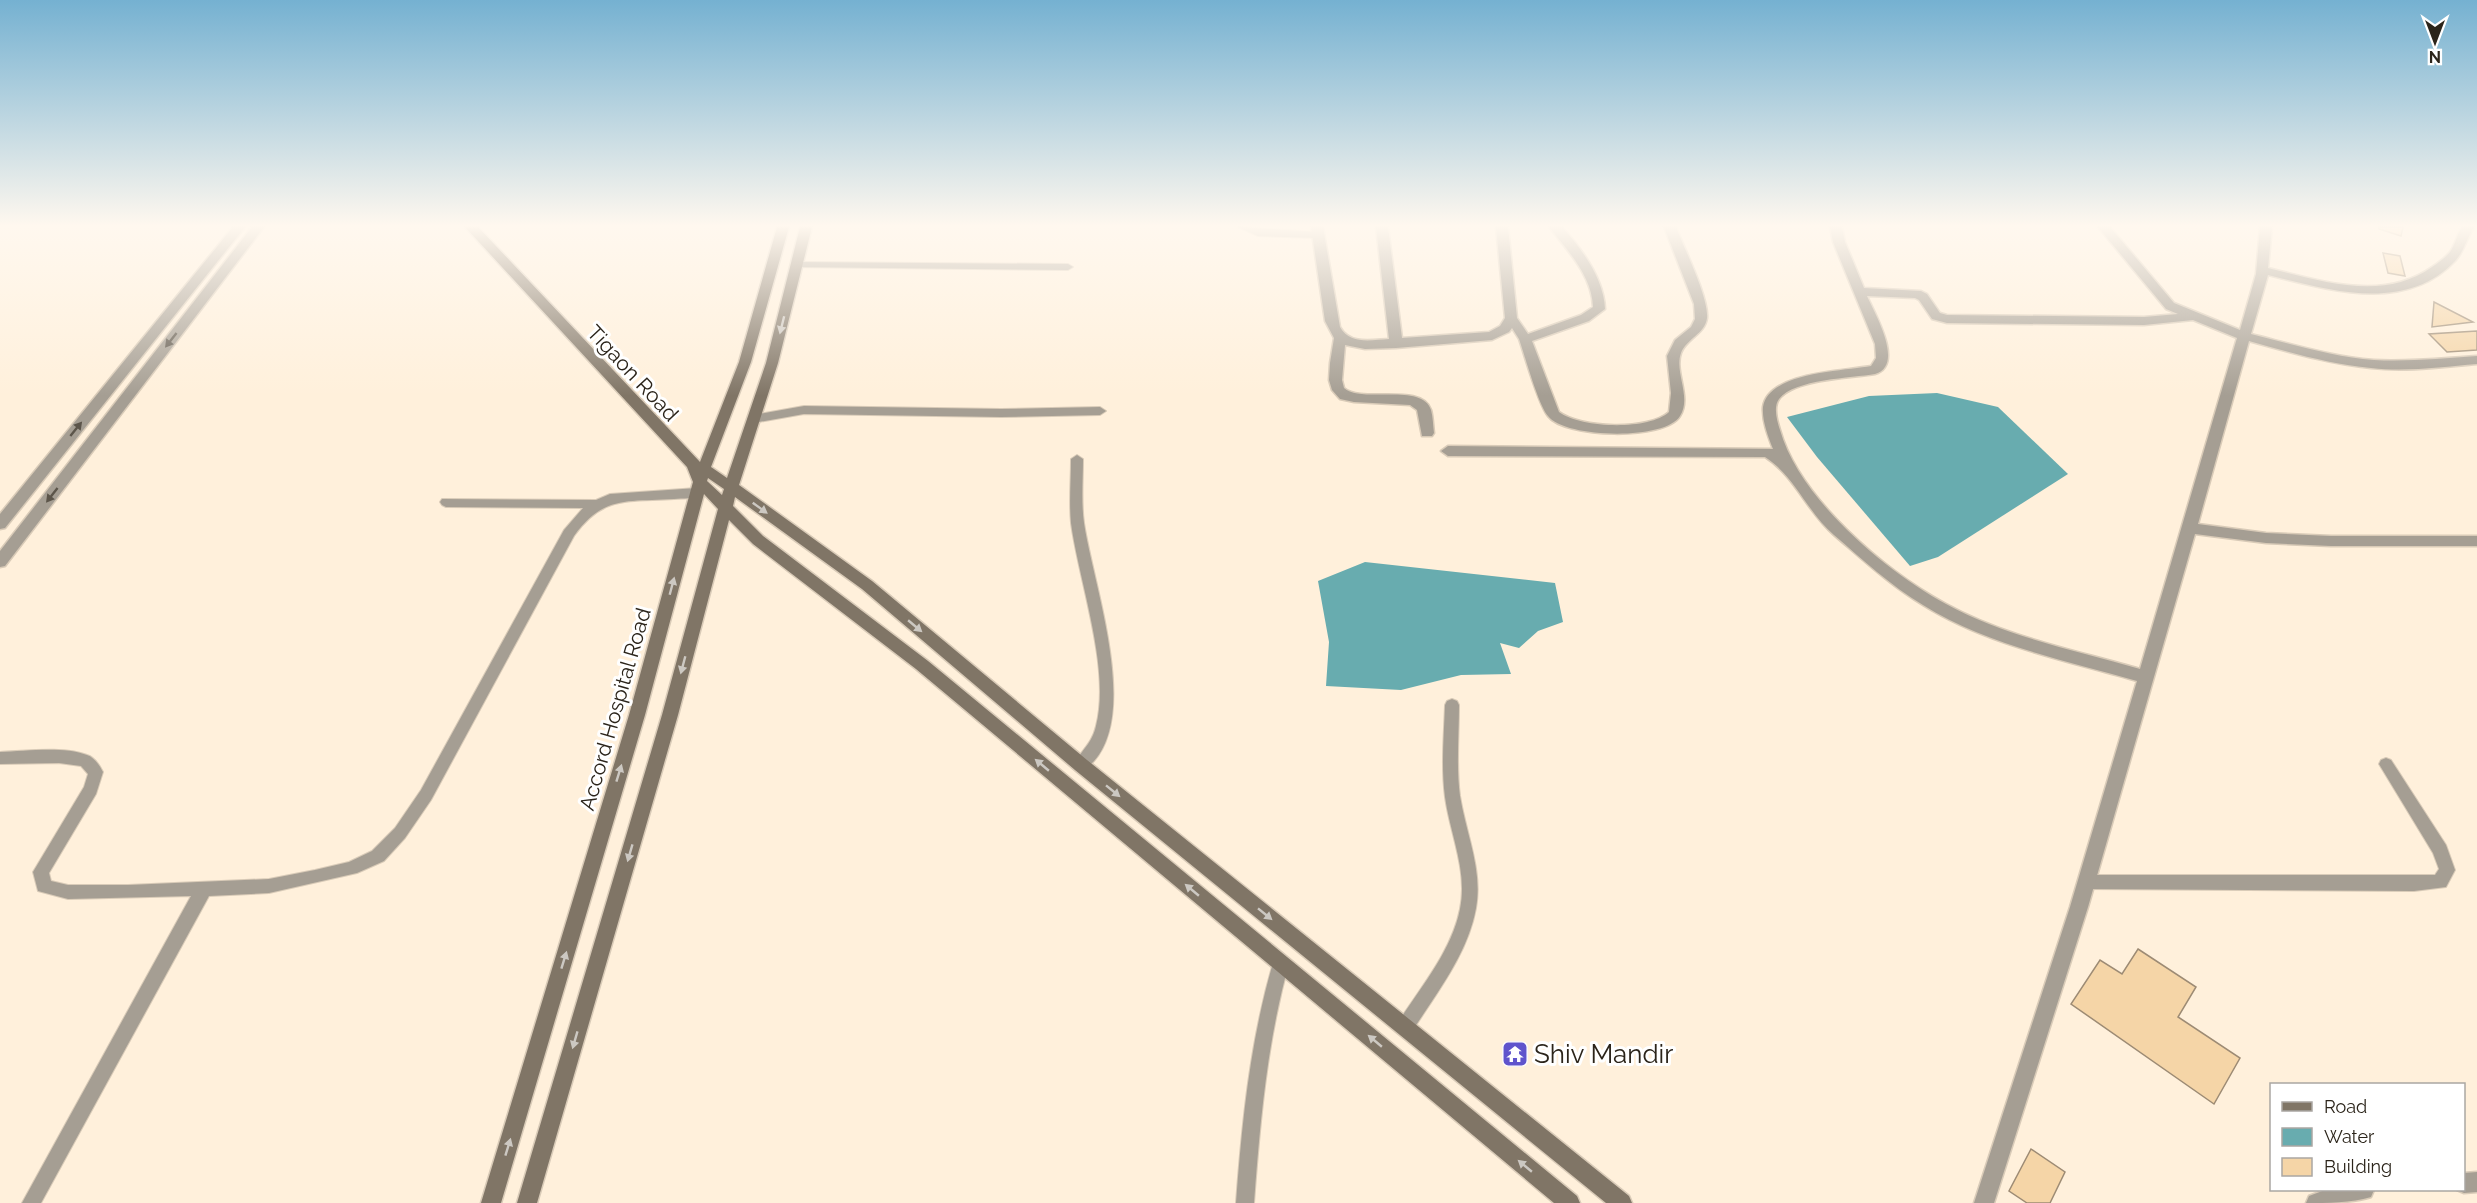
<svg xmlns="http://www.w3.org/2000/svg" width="2477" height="1203" font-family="Raleway,sans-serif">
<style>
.water{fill:#68acaf}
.building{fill:#f5d5a7;stroke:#9d8b74;stroke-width:1.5}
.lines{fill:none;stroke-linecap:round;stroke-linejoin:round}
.lane-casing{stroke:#d9cbb8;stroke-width:2}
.street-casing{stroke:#d9cbb8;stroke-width:3}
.secondary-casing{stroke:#d9cbb8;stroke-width:3}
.lane{fill:#a59e93;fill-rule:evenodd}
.street{fill:#a59e93;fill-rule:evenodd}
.secondary{fill:#807566;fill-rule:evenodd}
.oneway{fill:#ccc8c2}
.oneway2{fill:#5c554a}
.labels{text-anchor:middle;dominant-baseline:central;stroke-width:6;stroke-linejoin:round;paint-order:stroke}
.street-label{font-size:21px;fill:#2b241a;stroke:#fff}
.near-poi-label{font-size:26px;fill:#2b241a;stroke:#fff;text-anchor:start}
</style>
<rect width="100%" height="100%" fill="#fff0db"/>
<g class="water">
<path d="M1937,393L1998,407L2068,474L1938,557L1910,566L1817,457L1787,417L1869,396Z"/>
<path d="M1365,562L1555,583L1563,622L1538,631L1519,648L1500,643L1511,674L1461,675L1401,690L1326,686L1329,642L1318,581Z"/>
</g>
<g class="building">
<path d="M2379,227H2403L2401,236L2379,229Z"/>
<path d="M2383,253L2400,256L2405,276L2388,273Z"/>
<path d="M2434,302L2473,322L2432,327Z"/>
<path d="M2477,331V350L2447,352L2429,334Z"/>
<path d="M2138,949L2196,987L2178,1017L2240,1058L2214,1104L2071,1004L2100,960L2122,974Z"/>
<path d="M2031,1149L2065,1172L2050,1203H2027L2009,1191Z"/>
</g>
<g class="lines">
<g class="lane-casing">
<g id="lane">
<path d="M1238,227L1318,232L1323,235L1318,238L1258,236Z"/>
<path d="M797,262L1068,264L1073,267L1068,270L793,267L792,265Z"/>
<path d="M804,406L1001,409L1100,407L1106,411L1100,415L1001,417L804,414L753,423L747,419L753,415Z"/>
<path d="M1077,455L1083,459C1083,480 1081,502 1084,523C1093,584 1139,710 1094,761C1088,767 1085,773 1076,769L1074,765C1081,750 1092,744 1096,726C1111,669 1079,582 1071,523C1069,502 1071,480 1071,459Z"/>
<path d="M697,488L701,490L703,493L701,496C693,499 683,498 674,499C628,502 603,495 574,536L431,800L405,838L384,861L357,873L269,893L209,896L41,1203H22L191,896L68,899L38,891L33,872L84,787L88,774L81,766L59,763L0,764V752C25,751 65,746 87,755C94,757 100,766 103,772L96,794L49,873L51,881L68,885H128L269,879L315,870L349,862L372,851L395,828L421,790L564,530L583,508L446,507L442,505L440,502L442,499L596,500L610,494Z"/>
<path d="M1452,699L1457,701L1459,705C1459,735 1456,766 1460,796C1466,834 1483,870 1476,908C1468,954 1435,995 1411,1033L1405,1035L1399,1033L1396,1027L1399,1021C1421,987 1452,950 1460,909C1468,871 1450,834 1445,797C1441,766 1444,735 1445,705L1447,701Z"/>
<path d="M2386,758L2391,760L2446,845L2455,870L2446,887L2414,891L2086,889L2080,887L2078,882L2080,877L2086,875H2435L2439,869L2433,853L2379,764L2381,760Z"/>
<path d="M1281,955L1287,958L1289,963C1267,1042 1260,1122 1254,1203H1236C1242,1122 1250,1042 1273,963L1275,958Z"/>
</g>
</g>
<g class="street-casing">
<g id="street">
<path d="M233,227H245L5,528L0,529V514Z"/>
<path d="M252,227H264L5,566L0,567V551Z"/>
<path d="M1311,227H1323L1340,327C1350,345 1371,340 1389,339L1376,227H1388L1402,338L1489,332L1500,326L1505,318L1496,227H1508L1517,318L1528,334L1581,315L1593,307C1592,276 1568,251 1549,227H1562C1582,249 1604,279 1605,309L1589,321L1532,341L1559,412C1580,428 1648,431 1669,412L1671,393L1667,356L1675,340L1691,327L1695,319L1694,304L1664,227H1676C1684,248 1709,298 1707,318C1705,334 1686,339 1681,353C1674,372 1692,397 1680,416C1665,441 1564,438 1548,416C1538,404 1525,356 1519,339L1512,328L1509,332L1492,340L1396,348L1365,349L1345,345L1342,380L1344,388C1362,404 1422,382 1431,410C1433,417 1433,426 1434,433L1432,436H1422L1417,410L1410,405L1354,402L1340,399L1332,390L1329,380L1330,363L1334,338L1325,321Z"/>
<path d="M1830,227H1842L1845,242L1864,288L1921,291L1927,294L1940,313L1947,315L2144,317L2178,314L2166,309L2098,227H2110L2174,303L2240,330L2256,274L2260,227H2272L2268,268C2322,281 2383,302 2432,267C2438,263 2445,258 2450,252C2455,245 2457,235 2462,227H2474C2467,238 2464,251 2456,260C2406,314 2329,290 2268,275L2251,334C2291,344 2333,357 2374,360C2409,362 2443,358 2477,356V364C2442,367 2406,372 2371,368C2329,364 2289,352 2249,341L2198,524L2266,533L2331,536H2477V546H2331L2266,543L2195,534L2088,907L1994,1203H1974L2070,907L2137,681C2065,660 1987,645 1923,605C1891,586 1862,559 1834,535C1807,512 1795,476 1765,457L1448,456L1441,451L1448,446L1773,449C1768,436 1762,421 1763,407C1768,372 1844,371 1871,366L1876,358L1875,344L1833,242ZM1867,296L1915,298L1919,300L1932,319L1947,323L2144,325L2193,320L2237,338L2140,669C2075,650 2006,637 1946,604C1885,571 1799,498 1780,430C1777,421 1773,407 1779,399C1794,379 1852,378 1875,374C1905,365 1875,314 1867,296Z"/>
<path d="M2477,1172V1192L2464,1193L2457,1190H2464V1173Z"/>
<path d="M2325,1190H2374L2371,1197C2351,1203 2327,1203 2306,1203L2309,1196Z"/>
</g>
</g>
<g class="secondary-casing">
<path id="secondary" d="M465,227H478L700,462L739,362L777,227H789L751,362L711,467L727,478L766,363L800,227H812L778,363L739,485L872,581L1087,760L1629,1196L1632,1203H1606L1075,770L862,589L735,497L733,506L763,536L928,661L1577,1196L1580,1203H1554L916,669L753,544L729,520L678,715L537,1203H517L662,715L718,509L704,494L645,715L501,1203H481L629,715L693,482L687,467ZM708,478L724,489L722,495L707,481Z"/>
</g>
<use href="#lane" class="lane"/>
<use href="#street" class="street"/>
<use href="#secondary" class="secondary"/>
</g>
<defs><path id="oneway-solid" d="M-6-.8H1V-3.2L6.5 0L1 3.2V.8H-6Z" transform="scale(1.5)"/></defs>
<g class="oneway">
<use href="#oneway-solid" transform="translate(782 325) rotate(104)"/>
<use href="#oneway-solid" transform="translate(760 508) rotate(36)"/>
<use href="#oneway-solid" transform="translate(672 586) rotate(-75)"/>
<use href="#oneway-solid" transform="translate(915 626) rotate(40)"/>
<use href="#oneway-solid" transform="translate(683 665) rotate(105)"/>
<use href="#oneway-solid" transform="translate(1042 765) rotate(-140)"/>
<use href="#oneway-solid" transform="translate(619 773) rotate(-73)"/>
<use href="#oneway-solid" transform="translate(1113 791) rotate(39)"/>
<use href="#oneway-solid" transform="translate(630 853) rotate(106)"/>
<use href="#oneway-solid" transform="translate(1192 890) rotate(-140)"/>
<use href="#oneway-solid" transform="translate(1265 914) rotate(39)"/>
<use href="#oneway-solid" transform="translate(564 960) rotate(-73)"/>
<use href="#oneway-solid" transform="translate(575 1040) rotate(106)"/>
<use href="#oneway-solid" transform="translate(1375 1041) rotate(-140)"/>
<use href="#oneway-solid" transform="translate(508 1147) rotate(-73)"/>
<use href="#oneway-solid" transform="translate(1525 1166) rotate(-140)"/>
</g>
<g class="oneway2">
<use href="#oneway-solid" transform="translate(171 340) rotate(128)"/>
<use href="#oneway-solid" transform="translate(76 429) rotate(-51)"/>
<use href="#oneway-solid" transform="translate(52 495) rotate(128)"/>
</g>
<linearGradient id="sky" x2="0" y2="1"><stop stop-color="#75b1d1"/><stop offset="0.57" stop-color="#fff8ef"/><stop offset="1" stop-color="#fff8ef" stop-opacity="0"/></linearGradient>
<rect width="2477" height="396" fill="url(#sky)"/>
<defs>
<g id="temple-square" transform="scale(1.35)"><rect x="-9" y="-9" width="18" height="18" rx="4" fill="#5f53cc" stroke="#fff"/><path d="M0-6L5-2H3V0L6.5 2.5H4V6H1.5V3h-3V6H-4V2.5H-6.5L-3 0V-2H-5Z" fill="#fff"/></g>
</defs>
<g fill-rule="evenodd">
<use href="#temple-square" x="1515" y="1054"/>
</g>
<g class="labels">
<g class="street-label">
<text transform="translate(633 373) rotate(47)">Tigaon Road</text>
<text transform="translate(615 709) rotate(-74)">Accord Hospital Road</text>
</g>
<g class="near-poi-label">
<text x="1534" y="1054">Shiv Mandir</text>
</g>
</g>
<rect x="2270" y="1083" width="195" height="108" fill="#ffffff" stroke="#aaa7a3" stroke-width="1.5"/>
<rect x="2282" y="1102" width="30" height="9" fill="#807566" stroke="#aaa7a3" stroke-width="1.5"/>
<text x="2324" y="1113" font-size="18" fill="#2b241a">Road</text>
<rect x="2282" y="1128" width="30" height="18" fill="#68acaf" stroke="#aaa7a3" stroke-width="1.5"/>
<text x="2324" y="1143" font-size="18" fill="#2b241a">Water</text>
<rect x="2282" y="1158" width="30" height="18" fill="#f5d5a7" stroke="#aaa7a3" stroke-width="1.5"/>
<text x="2324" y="1173" font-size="18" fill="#2b241a">Building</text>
<g transform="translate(2435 42) rotate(180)" stroke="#ffffff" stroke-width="4.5" paint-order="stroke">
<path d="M0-4.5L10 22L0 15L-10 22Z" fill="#2b241a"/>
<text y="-9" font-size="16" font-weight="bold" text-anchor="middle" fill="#2b241a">N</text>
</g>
</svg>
